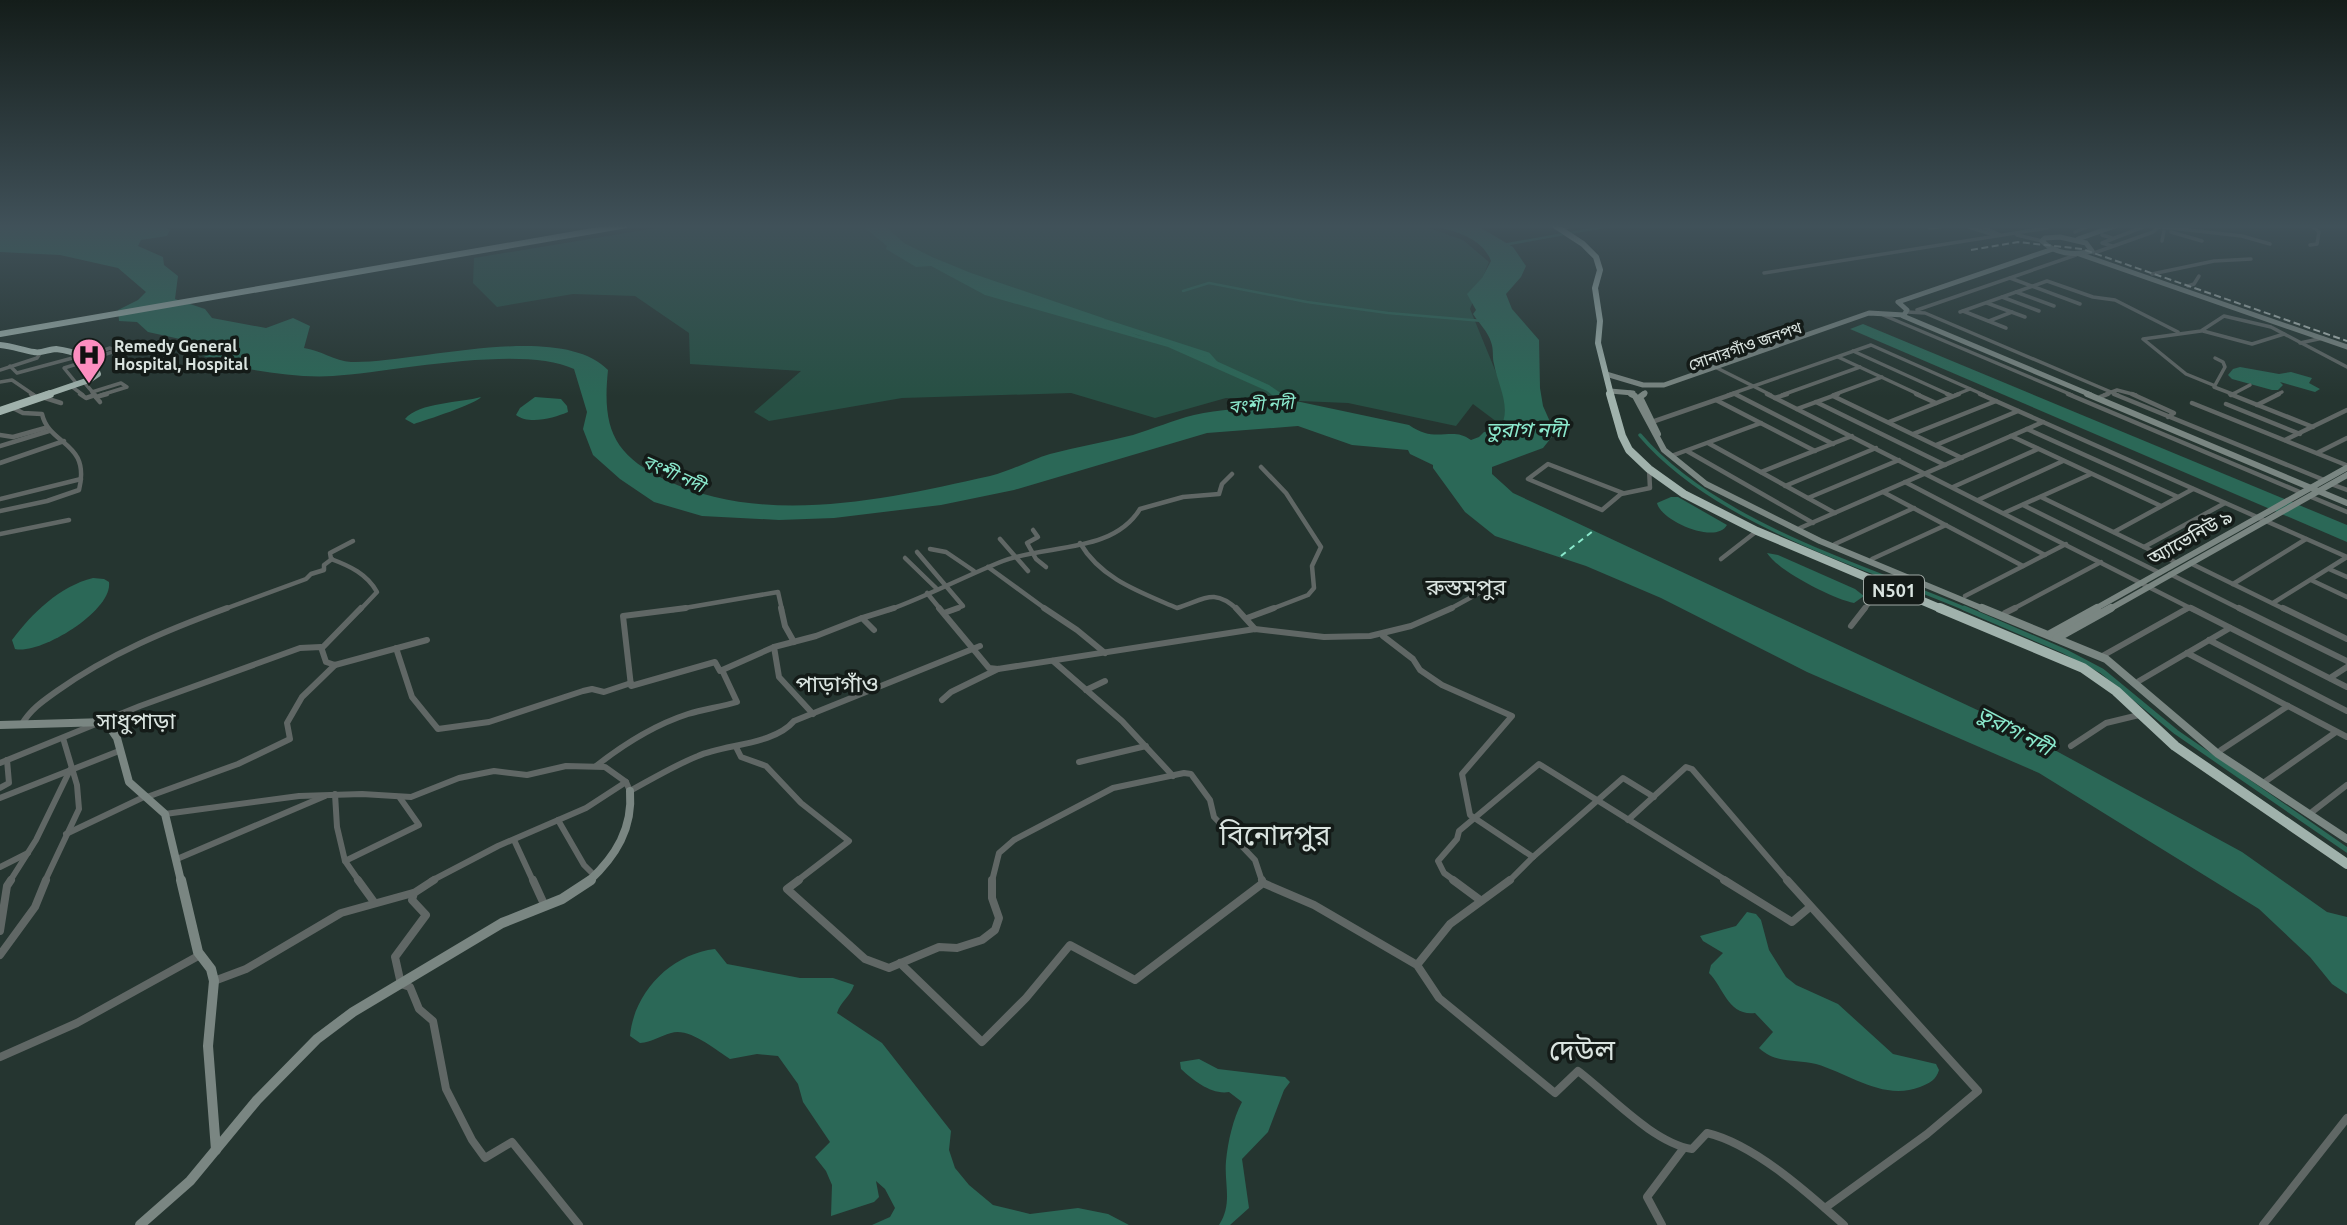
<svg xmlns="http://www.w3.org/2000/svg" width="2347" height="1225" font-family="Ubuntu,'Noto Sans Bengali',sans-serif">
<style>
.green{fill:#275044}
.water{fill:#2b6857}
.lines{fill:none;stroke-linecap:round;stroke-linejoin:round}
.canal-far2{stroke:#2b6857;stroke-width:2.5}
.canal-far1{stroke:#2b6857;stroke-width:3.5}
.canal{stroke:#2b6857;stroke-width:5}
.river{stroke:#2b6857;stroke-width:5}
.ferry{stroke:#8be9cd;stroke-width:2;stroke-dasharray:6 5;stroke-linecap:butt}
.street-far3{stroke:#606765;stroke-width:3.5}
.street-far2{stroke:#606765;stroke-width:4.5}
.street-far1{stroke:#606765;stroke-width:6}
.street{stroke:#606765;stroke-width:8}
.secondary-far3{stroke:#7a8682;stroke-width:5}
.secondary-far2{stroke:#7a8682;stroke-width:6}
.secondary-far1{stroke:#7a8682;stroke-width:8}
.secondary{stroke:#7a8682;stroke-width:10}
.highway-far2{stroke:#a0b2ac;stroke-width:6}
.highway-far1{stroke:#a0b2ac;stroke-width:8}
.highway{stroke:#a0b2ac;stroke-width:10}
.rail{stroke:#b3beba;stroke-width:2;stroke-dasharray:7 3.5;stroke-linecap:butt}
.labels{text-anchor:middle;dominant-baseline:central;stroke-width:7;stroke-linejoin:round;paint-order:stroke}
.far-poi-label{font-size:16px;font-weight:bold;fill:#dae4e0;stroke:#141b18;text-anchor:start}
.far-street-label{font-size:16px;fill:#dae4e0;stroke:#141b18}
.far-water-label{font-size:18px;font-style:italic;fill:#8be9cd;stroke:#141b18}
.shield{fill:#141b18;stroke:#9fa8a4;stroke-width:2}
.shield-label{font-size:18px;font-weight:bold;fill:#dae4e0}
.street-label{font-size:19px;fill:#dae4e0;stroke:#141b18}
.water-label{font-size:21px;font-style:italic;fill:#8be9cd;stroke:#141b18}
.quarter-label{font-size:23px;fill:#dae4e0;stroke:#141b18}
.near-quarter-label{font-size:28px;fill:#dae4e0;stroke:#141b18}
</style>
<rect width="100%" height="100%" fill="#253530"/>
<path class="green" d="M674,225H1420L1463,240L1489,262L1470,309L1525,443L1473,404L1456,426L1348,403L1226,398L1155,418L1071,393L902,398L769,421L754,412L801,371L690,364L689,333L635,296L573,294L497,307L473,283L474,258Z"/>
<g class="water">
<path d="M0,225H162L170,230L167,236L141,240L138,246L163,257L164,265L178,276L175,299L205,309L212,318L266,328L293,318L310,326L304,348C320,350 335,361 351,362C414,364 559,320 608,370C602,428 613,455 666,480C766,527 887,499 990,476C1011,471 1030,460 1050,454C1077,447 1105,442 1133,435C1153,429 1173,420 1194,415C1223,408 1254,409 1283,404L1267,391L1168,347L985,295L931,266L916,267L886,249L887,246L861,225H884L904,243L932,257L971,273L1103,318L1137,335L1179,344L1269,385L1291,400L1409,425C1437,445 1451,425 1471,440L1479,437L1484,432L1499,430C1513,409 1498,386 1494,364C1492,357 1494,350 1491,342C1488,332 1479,323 1473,314L1476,310L1467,294L1482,278L1491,261C1482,237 1452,230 1429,225H1476L1513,247L1526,266L1521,277L1506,294L1512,309L1539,340L1540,388L1543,406L1555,433L1543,448L1492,467V474L1513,493L2003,722L2242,852L2327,912L2347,917V994L2332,984L2310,957L2259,909L2039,773L1807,672L1661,598L1586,566L1495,536L1465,512L1433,468V465L1410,454L1408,450L1352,445L1298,426L1207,433L1014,490L941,505L834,518L779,520L702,516L654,502L620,479L593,455L583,429L587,412L574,369C521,344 394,372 333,376C299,378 265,372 231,366L225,357H206L192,351L180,339L148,332L137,322L119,321L118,310L138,300L146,292L118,268L60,255L0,252Z"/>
<path d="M1863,324L2347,525V542L1850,329Z"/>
<path d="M2240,367L2279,374L2291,372L2312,378L2309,383L2320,389L2315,392L2280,382L2283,385L2278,390H2272L2232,379L2228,375L2233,369Z"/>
<path d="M481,397C476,404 426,420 414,424L405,419C419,402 461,403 481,397Z"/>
<path d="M535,397L561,399L567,406L568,412C554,418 529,425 516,415L520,408Z"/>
<path d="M1671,497H1678L1727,525C1716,545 1661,521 1657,503Z"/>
<path d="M1767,553L1778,555L1855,589L1864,596L1854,603C1833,599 1778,571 1767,553Z"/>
<path d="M93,578L104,579L109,582C113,611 40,655 15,649L12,640C32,613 60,586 93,578Z"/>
<path d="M1747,912L1756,914L1761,920L1769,950L1786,977L1796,985L1838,1004L1893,1054L1936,1064L1939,1070C1936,1080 1930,1083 1920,1087C1883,1101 1850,1074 1816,1064C1796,1059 1776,1064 1759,1048L1773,1032L1755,1013C1728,1016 1724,988 1709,973L1711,965L1723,953L1703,941L1700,936L1736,926Z"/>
<path d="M715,949L727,964L800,978H833L854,985C850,997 841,1001 837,1013L882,1043L951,1131L949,1150L955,1168L969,1185L993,1205L1030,1214L1078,1208L1108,1214L1129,1225H872L890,1217L895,1208L885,1189L876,1181L879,1197L874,1202L831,1216L832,1185L826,1171L815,1157L830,1142L803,1102L798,1084L778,1056L757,1054L730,1059C716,1050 689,1027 671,1033C660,1036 652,1042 640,1043L630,1036C634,992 671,954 715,949Z"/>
<path d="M1199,1059L1218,1069L1285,1077L1290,1082L1284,1090L1268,1132L1242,1159L1249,1208L1230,1225H1219C1233,1204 1224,1184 1226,1161C1228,1141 1233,1119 1242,1102L1229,1092C1212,1095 1194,1081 1181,1069L1180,1062Z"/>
</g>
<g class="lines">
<g class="canal-far2">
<path d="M1503,245L1614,225"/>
<path d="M1183,291L1209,283L1307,302L1388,313L1483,321"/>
</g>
<path class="canal-far1" d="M1640,435C1716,524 1862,565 1968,610"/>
<path class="canal" d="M1964,608L2064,651L2102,671L2176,732L2347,850"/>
<path class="river" d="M1106,322L1208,355L1216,364"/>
<path class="ferry" d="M1561,556L1593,531"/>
<g class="street-far3">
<path d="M1963,225L1994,235"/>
<path d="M1979,225L2000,235"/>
<path d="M2144,225L2242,236L2270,244"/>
<path d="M1929,228L1954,225"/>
<path d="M1560,229L1576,225"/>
<path d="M2075,232L2092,225"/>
<path d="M2171,232L2202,241"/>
<path d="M2017,235L2042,241"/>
<path d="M2102,235L2112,238"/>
<path d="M2162,241L2164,231"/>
<path d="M2310,245L2317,244L2319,232L2311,225"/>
<path d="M2112,246L2102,243L2148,225"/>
<path d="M2094,253L2153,232L2159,227"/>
<path d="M1764,273L2047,228"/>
<path d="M2152,274L2214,261L2251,259"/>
<path d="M2010,278L2080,304"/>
<path d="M2188,286L2194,284L2199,276"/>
<path d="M2016,292L2054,306"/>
<path d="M2002,297L2039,311"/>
<path d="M1987,303L2025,317"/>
<path d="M1917,310L2076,255"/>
<path d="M1963,311L2006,328"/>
<path d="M1907,312L1925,313L2118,395"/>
<path d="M1960,312L2047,281L2093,297L2115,300L2178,332"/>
<path d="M1883,315L2072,395"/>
<path d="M1989,321L2012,312"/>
<path d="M2203,331L2252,344L2284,334"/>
<path d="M2300,343L2323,338"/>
<path d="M1853,351L1950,395"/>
<path d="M84,357L110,348L116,351L89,359"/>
<path d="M1838,357L1920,395"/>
<path d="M2215,358L2223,362L2225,367L2214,387L2235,395"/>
<path d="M10,366L17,373L80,356"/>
<path d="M1715,367L1771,395"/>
<path d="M0,370L37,358L41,352"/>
<path d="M0,382L12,380L34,395"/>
<path d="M84,382L95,395"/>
<path d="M77,384L64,368L90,360"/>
<path d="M2213,385L2186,374L2143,339L2201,331L2224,316L2271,327L2347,367"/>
<path d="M71,386L83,395"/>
<path d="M92,392L121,383L127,387L101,395"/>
<path d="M1734,393L1738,395"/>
<path d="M1728,395L1871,345L1984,395"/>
<path d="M1782,395L1860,367"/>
<path d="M1833,395L1882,377"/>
<path d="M1955,395L1970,389"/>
<path d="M2104,395L2117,390L2136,395"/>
<path d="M2231,395L2250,385"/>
<path d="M2276,395L2282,392"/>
</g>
<g class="street-far2">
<path d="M31,394L36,397"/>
<path d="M80,394L86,398L95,395"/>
<path d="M93,394L100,402"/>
<path d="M1735,394L1833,444"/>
<path d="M1767,394L2194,610"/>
<path d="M1916,394L1936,403"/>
<path d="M1947,394L1952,396"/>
<path d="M1980,394L2347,557"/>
<path d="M2068,394L2302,493"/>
<path d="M2114,394L2324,480"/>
<path d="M2132,394L2174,413L2168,417"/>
<path d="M2230,394L2313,427"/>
<path d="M2231,395L2234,394"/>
<path d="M1833,396L1962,458"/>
<path d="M42,397L61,403"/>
<path d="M96,397L107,394"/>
<path d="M2100,397L2108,394"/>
<path d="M1775,398L1787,394"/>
<path d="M1716,400L1815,451"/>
<path d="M1816,402L1945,465"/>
<path d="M2192,403L2346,465"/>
<path d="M2226,404L2300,434"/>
<path d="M2257,405L2279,394"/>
<path d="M1797,409L1838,394"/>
<path d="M1889,422L1959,394"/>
<path d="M1649,423L1733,394"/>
<path d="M2027,429L2178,497"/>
<path d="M1913,434L1996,401"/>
<path d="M0,435L13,437L45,428"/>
<path d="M2011,436L2161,506"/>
<path d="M2285,440L2347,410"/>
<path d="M1708,443L1835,513"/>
<path d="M1936,445L2018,411"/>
<path d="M0,446L49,431"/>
<path d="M1687,451L1813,523"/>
<path d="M2317,453L2347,438"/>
<path d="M1674,455L1761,423"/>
<path d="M0,463L64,441"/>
<path d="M1261,467L1286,493L1321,547L1312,566L1314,588L1308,595L1269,610"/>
<path d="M1761,472L1852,436"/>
<path d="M1905,482L2045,555"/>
<path d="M2331,484L2347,490"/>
<path d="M1785,486L1876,448"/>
<path d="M1953,487L2038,449"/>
<path d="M1883,492L2023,566"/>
<path d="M1623,493L1548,464L1528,479L1602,510L1621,494L1650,488L1649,469"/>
<path d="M2309,496L2347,512"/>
<path d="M2041,497L2177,563"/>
<path d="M1808,498L1899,460"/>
<path d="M0,499L81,479"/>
<path d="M1978,500L2063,461"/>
<path d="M2023,505L2160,573"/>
<path d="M0,511L47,501L79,490C91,441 49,446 42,414L23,413L11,407"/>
<path d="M2004,513L2091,474"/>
<path d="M1800,528L2043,422"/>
<path d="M1033,530L1038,537L1027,543L1036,559L1046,567"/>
<path d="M2114,532L2193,489"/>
<path d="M0,534L69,520"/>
<path d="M1000,539L1028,571"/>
<path d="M353,541L330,553L331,559C350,566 367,574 377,592L360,610"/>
<path d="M1080,543C1101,579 1140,592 1177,608C1204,600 1213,587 1238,610"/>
<path d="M1835,544L1914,508"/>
<path d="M2144,547L2225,503"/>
<path d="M930,549L946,552L974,571"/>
<path d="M917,552L963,606L953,610"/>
<path d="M905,558L936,588"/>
<path d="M1721,559L1757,531"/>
<path d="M1872,559L1946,525"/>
<path d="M2190,563L2286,610"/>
<path d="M988,567L1047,610"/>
<path d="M2329,569L2347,577"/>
<path d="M2170,574L2242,610"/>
<path d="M2311,580L2347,597"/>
<path d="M2233,584L2306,539"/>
<path d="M927,593L941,610"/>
<path d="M1965,596L2066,544"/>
<path d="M2273,603L2347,557"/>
<path d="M222,610L306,579L311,574L324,570V565L332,559"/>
<path d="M673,610L778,592L782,610"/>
<path d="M889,610C928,596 965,576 1003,561C1047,544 1112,554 1140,509L1183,497L1219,494L1222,484L1232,474"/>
<path d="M1448,610L1490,587"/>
<path d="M1864,610L1882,586"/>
<path d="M2011,610L2101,562"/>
<path d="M2185,610L2190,607"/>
</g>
<g class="street-far1">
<path d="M686,608L623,616L631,686L715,662L720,671L774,647"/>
<path d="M781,608L785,626L794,642"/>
<path d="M939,608L989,668L998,669L1255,629L1324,637L1370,636L1411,626L1452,608"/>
<path d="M1044,608L1077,630L1105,653"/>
<path d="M1236,608L1255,629"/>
<path d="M2191,608L2347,687"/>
<path d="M2239,608L2347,661"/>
<path d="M2283,608L2347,639"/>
<path d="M944,613L958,608"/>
<path d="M2005,613L2015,608"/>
<path d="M862,618L894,608"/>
<path d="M1247,618L1274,608"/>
<path d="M1851,626L1865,608"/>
<path d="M1383,636L1413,659L1420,670L1442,685L1512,716L1462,774L1470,815L1533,857L1509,881"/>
<path d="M2209,640L2347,711"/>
<path d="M322,648L361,608"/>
<path d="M396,648L412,697L438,729L489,722L583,691L592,689L604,692L631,683"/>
<path d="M2187,653L2347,737"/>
<path d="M2104,655L2188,608"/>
<path d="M1053,661L1122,721L1173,776"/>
<path d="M2330,678L2347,667"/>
<path d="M2139,681L2230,628"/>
<path d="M1086,690L1105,681"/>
<path d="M942,700L951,692L998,669"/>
<path d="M813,714L779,677L774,647L816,636L862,618L874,630"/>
<path d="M22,724C31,709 43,701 57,691C109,654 167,630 227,608"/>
<path d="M2071,746L2106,723L2139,715"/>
<path d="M736,747L741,757L766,766L801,803L849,841L797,881"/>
<path d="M2221,750L2288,706"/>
<path d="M1079,762L1146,746"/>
<path d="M0,763L140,706L300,648L321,647L326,662L335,665L427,640"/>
<path d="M596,766C624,744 654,725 688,714C704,709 721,707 737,702L722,670"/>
<path d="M2266,781L2336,732"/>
<path d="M0,788L9,783L7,760"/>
<path d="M335,794L337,827L345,861"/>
<path d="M147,797L238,764L290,739L287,723L302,697L335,665"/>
<path d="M0,798L119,751"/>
<path d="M2312,812L2347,785"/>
<path d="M165,814L299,796L362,794L411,797L459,778L494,771L527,775L566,766L605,767L626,782L630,791C652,779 675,765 698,756C725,744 774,745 794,721L980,646"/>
<path d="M558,820L584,865L594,875"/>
<path d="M1628,820L1686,767L1692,769L1788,881"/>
<path d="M66,834L146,796"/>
<path d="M514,840L533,881"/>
<path d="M1533,857L1623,778L1654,797"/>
<path d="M177,859L325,796"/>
<path d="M0,867L28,853"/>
<path d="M10,881L36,840L70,770"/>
<path d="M45,881L79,809L77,785L63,738"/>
<path d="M359,881L345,861L419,825L400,798"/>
<path d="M431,881L498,846L586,808L626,782"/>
<path d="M992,881L999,853L1014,840L1113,788L1184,773L1191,774L1210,800L1214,817L1255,860L1262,881"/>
<path d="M1455,881L1444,873L1438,861L1457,839L1459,831L1539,764L1727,881"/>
</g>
<g class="street">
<path d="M358,880L374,902"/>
<path d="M434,880L414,893L412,900L426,915L395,957L401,984L410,987L419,1009L433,1021L446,1089L472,1140L485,1158L512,1142L579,1225"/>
<path d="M533,880L544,904"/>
<path d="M799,880L787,889L865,959L889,968L939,947L957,948L982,940L995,930L999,918L992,898V880"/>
<path d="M1262,880L1263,883"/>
<path d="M1453,880L1480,900"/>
<path d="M1724,880L1792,922L1810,907"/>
<path d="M1787,880L1978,1091L1927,1134L1825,1208"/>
<path d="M0,931L7,886L11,880"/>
<path d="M0,955L35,907L46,880"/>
<path d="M900,963L982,1042L1026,998L1070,945L1135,980L1263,883L1314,905L1417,965L1439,998L1555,1093L1578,1071C1610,1095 1653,1143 1692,1149L1707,1133C1754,1144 1808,1193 1844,1225"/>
<path d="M1417,965L1450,924L1510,880"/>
<path d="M214,981L246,969L341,913L413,893"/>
<path d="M0,1057L77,1023L200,955"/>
<path d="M1662,1225L1647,1197L1683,1149"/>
<path d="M2263,1225L2347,1118"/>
</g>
<g class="secondary-far3">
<path d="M2060,237L2086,243L2092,251C2074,256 2055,254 2042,241L2045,238Z"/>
<path d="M2078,239L2118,225"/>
<path d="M2079,254L2347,347"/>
<path d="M1903,316L2091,395"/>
<path d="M1606,374L1643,385H1664L1869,313L1904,315L1907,310L1898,302L2053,249"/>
<path d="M1610,391L1633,393"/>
<path d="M1630,393L1634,395"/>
<path d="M1642,395L1645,393"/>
</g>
<g class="secondary-far2">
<path d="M1631,394L1635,396L1664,450L1706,484L1820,541L1986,610"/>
<path d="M1644,394L1640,397L1658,434"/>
<path d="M2087,394L2347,503"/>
<path d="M2093,610L2346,468"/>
<path d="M2108,610L2347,475"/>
</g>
<g class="secondary-far1">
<path d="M1982,608L2106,659L2218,754L2347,839"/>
<path d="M2050,634L2097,608"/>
<path d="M2057,638L2111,608"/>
<path d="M0,725L106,722L117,738L129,782L165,814L181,881"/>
<path d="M589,881C616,856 633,828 630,791"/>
</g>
<g class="secondary">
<path d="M181,880L198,952L211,969L214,981L208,1046L216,1150"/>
<path d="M140,1225L190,1181L257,1100L317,1039L353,1012L502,923L562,899L591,880"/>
</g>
<g class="highway-far2">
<path d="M1554,225L1583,244L1596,257L1600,270L1595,288L1600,321L1598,343L1611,395"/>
<path d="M0,334L627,225"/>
<path d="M0,345C12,346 22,350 34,352C41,354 49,349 56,349C72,351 94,358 98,374L89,380L45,395"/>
</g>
<g class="highway-far1">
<path d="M1610,394L1622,436L1629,450L1649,469L1684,494L1757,531L1944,610"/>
<path d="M0,411L50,394"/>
</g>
<path class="highway" d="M1940,608L2083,668L2116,691L2175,746L2347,864"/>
<path class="rail" d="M1971,250L2018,242L2082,249L2347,341"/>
</g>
<linearGradient id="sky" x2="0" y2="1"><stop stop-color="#141d1a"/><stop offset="0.57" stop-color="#405159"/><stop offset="1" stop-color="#405159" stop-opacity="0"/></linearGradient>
<rect width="2347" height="397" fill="url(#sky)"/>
<defs>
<g id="hospital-pin" transform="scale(1.75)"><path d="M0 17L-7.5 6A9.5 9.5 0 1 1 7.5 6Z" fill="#fd8ec0" stroke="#141b18"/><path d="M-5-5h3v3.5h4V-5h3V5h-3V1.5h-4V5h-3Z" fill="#111"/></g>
</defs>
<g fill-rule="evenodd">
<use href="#hospital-pin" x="89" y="355"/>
</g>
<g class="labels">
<g class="far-poi-label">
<text x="114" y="346">Remedy General<tspan x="114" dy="18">Hospital, Hospital</tspan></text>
</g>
<g class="far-street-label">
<text transform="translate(1745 346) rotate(-19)">সোনারগাঁও জনপথ</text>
</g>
<g class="far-water-label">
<text transform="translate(1261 404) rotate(-4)">বংশী নদী</text>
<text transform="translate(674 473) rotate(24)">বংশী নদী</text>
</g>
<rect class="shield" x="1864" y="575.5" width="60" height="29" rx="5"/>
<g class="shield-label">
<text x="1894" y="590">N501</text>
</g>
<g class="street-label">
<text transform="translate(2190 537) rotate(-29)">অ্যাভেনিউ ৯</text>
</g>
<g class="water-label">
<text x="1526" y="429">তুরাগ নদী</text>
<text transform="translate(2015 730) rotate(28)">তুরাগ নদী</text>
</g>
<g class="quarter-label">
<text x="1466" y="586">রুস্তমপুর</text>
<text x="837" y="683">পাড়াগাঁও</text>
<text x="136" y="720">সাধুপাড়া</text>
</g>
<g class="near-quarter-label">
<text x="1275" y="834">বিনোদপুর</text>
<text x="1582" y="1049">দেউল</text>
</g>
</g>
</svg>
